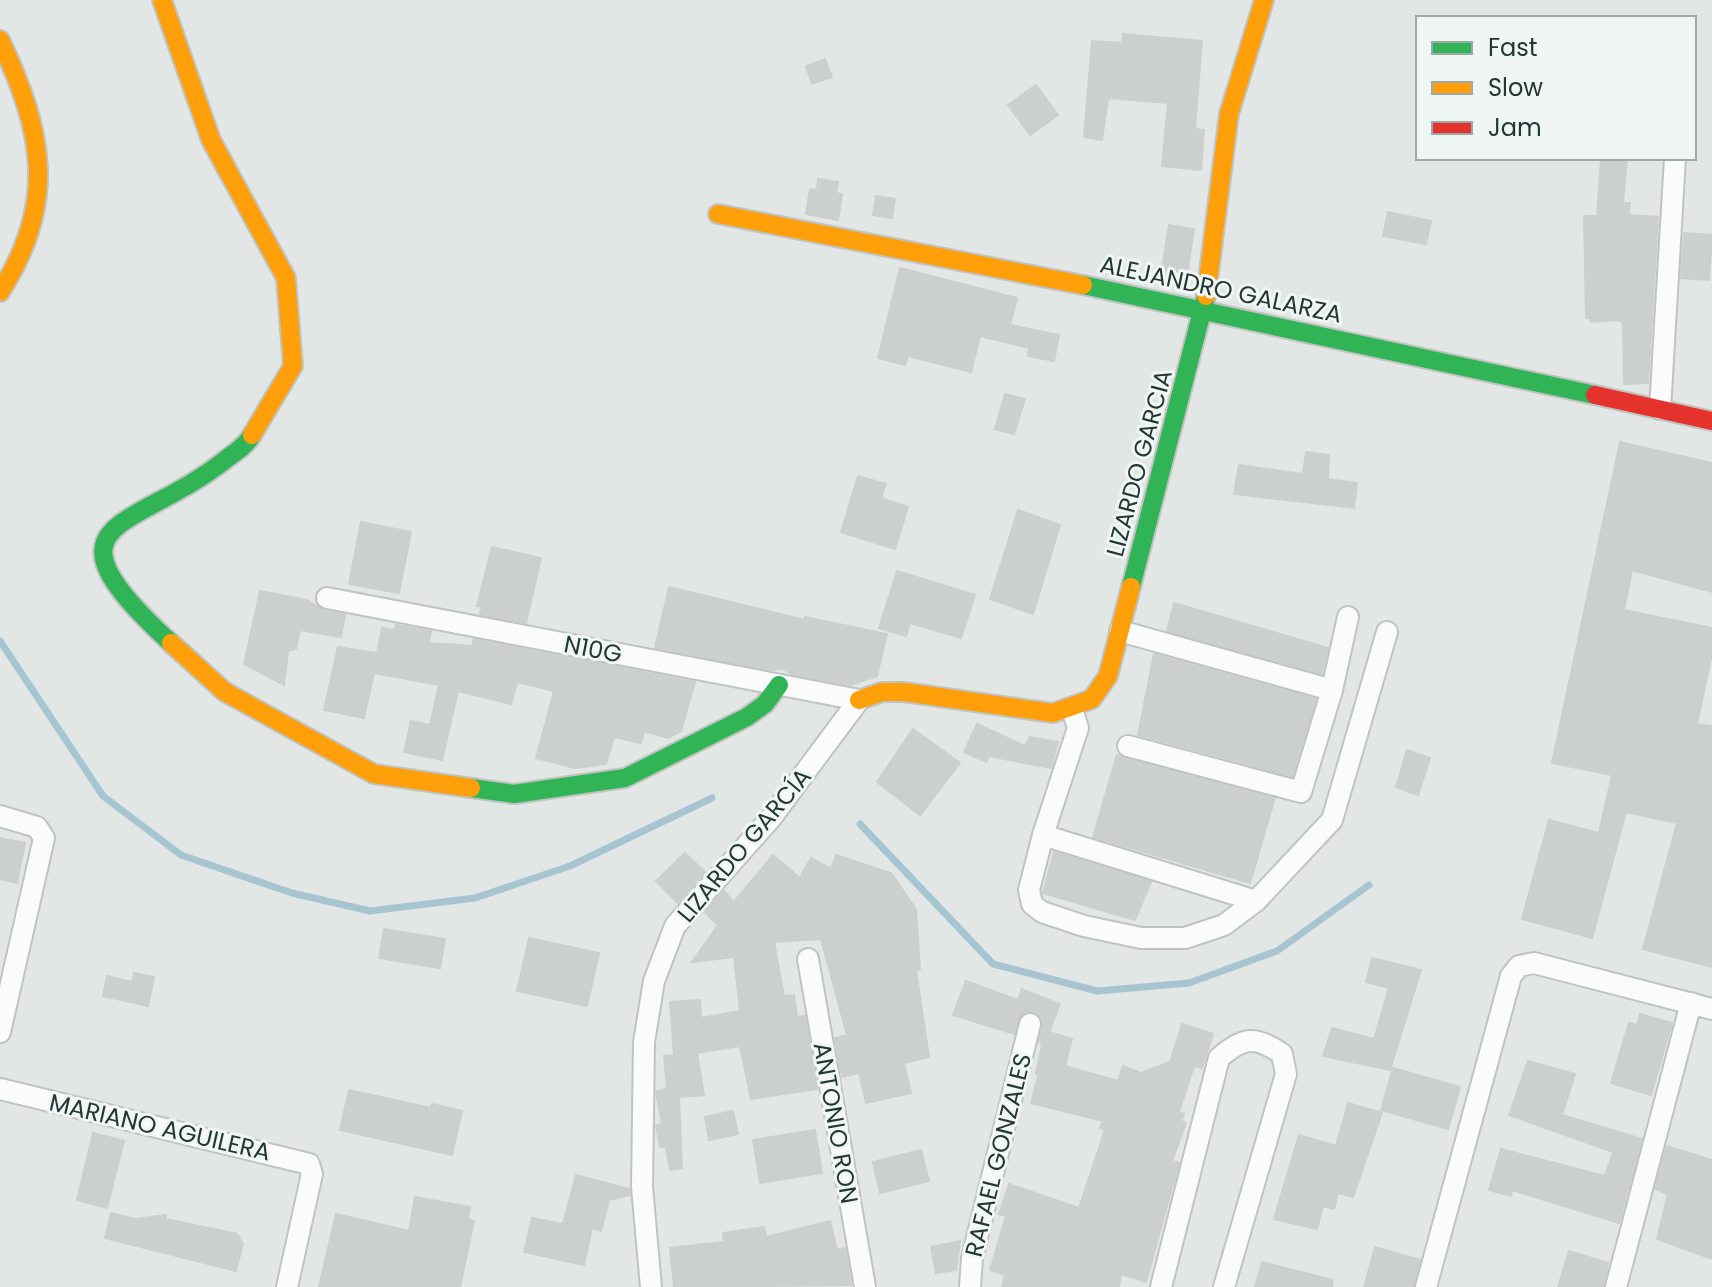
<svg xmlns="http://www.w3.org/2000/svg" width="1712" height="1287" font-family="Poppins,sans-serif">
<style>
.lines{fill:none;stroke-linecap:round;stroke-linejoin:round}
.stream{stroke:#a7c5d1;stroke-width:7}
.building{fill:#cbd0ce;stroke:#cbd0ce;stroke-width:2}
.street-casing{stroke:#bfc4c2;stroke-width:24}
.fast-casing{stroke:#bfc4c3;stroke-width:22}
.slow-casing{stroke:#bfc4c3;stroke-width:22}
.jam-casing{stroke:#bfc4c3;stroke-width:22}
.street{stroke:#fbfbfb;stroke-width:20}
.fast{stroke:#30b455;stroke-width:18}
.slow{stroke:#ff9f0a;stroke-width:18}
.jam{stroke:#e5322d;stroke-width:18}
.labels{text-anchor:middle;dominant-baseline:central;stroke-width:6;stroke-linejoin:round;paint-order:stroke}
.street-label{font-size:24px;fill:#233735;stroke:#f0f6f4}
</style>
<rect width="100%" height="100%" fill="#e2e7e5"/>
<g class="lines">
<g class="stream">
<path d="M0,641L103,796L181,855L292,893L370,911L475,898L570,866L712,798"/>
<path d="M860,824L993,964L1097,991L1189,983L1277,951L1369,885"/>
</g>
</g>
<g class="building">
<path d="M1123,34L1202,41L1195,129L1204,130L1201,170L1162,166L1168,103L1108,98L1102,140L1084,137L1092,41L1122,43Z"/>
<path d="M825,59L832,77L812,84L806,66Z"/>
<path d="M1036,85L1058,115L1030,135L1008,105Z"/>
<path d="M1601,158H1627L1623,203H1630L1629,215L1658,217L1648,383L1624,384L1623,323L1619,320L1591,322L1590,318H1586L1584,216H1597Z"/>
<path d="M818,179L838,182L836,193L842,194L838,220L806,214L810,189L817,190Z"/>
<path d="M876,196L895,199L892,218L873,215Z"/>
<path d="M1388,212L1431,221L1426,244L1383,236Z"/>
<path d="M1169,225L1194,229L1185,287L1160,282Z"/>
<path d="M1684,233L1712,235L1709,280L1681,278Z"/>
<path d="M900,268L1017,298L1010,325L1059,335L1054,361L1028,356L1029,348L980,336L971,372L908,356L905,365L878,358Z"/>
<path d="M1005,394L1025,399L1014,434L995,429Z"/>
<path d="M1620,442L1712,463V592L1632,570L1624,610L1712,628V654L1697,724L1712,726V967L1643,949L1677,823L1626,812L1592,938L1522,919L1549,820L1599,833L1612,775L1552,763Z"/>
<path d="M1306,452L1329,455L1328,479L1357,483L1354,508L1234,494L1239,465L1303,474Z"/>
<path d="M858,476L886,484L881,498L908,507L895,549L841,532Z"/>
<path d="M1018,510L1060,525L1033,614L990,599Z"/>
<path d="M361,522L411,532L399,593L349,584Z"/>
<path d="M492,547L541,558L526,623L480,614L482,607L477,606Z"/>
<path d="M897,571L975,595L961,638L910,623L906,636L879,628Z"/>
<path d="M669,587L805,620V617L887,634L877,676L851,685L791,674L782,668L771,670L655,648Z"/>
<path d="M260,591L307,600L324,611L345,615L341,637L300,630L296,649L288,651L284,685L244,664Z"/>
<path d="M1174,603L1328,648L1322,674L1167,631Z"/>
<path d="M396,625L431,631L429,643L472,646L474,639L695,682L681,731L668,738L644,731L641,743L614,737L606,764L575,768L536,758L554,691L517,682L511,704L458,691L442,760L404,752L411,721L430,725L439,685L374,673L364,718L324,710L338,647L377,653L382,628L395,630Z"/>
<path d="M1154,654L1316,699L1292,776L1138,735Z"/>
<path d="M977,724L1025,746L1030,737L1058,742L1051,768L989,756L986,762L964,752Z"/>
<path d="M913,729L960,763L920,815L877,782Z"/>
<path d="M1407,750L1430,758L1418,795L1396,787Z"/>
<path d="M1117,755L1275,798L1250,883L1093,837Z"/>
<path d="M0,838L25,843L17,883L0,879Z"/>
<path d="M1054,852L1151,882L1135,920L1043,893Z"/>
<path d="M685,853L705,872L678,903L656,881Z"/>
<path d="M773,855L800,878L811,858L831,869L836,855L891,873L916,909L920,969L916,970L929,1057L904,1063L911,1093L866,1103L859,1073L842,1077L835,1038L847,1035L821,939L774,942L784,996L794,995L797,1017L805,1016L817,1089L751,1099L740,1046L697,1053L704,1095L679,1097L682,1168L670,1170L666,1147H660L656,1125L662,1124L656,1092L667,1088L664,1056L674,1055L670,1002L700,1000L701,1018L740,1011L734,957L692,962L718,925L705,912L724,891L734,902Z"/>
<path d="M384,929L445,939L440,968L379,958Z"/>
<path d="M529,938L599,953L587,1006L517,991Z"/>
<path d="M1372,958L1421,970L1390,1070L1323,1056L1332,1028L1374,1039L1389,988L1366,982Z"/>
<path d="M134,973L154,977L148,1006L103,996L107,976L132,982Z"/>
<path d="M966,981L1018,1000L1022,989L1060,1004L1049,1032L1072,1039L1065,1066L1118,1081L1123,1066L1141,1073L1170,1062L1182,1024L1213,1034L1202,1068L1194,1066L1179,1112L1184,1114L1181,1121L1186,1123L1172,1161L1179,1163L1146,1282L1121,1274L1119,1287H1002L1005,1275L990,1270L1006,1216L999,1214L1009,1184L1079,1208L1105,1130L1100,1128L1103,1121L1031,1103L1039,1074H1036L1042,1044L1039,1042L1042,1020L1034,1012H1026L1018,1020L1014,1034L953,1015Z"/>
<path d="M1640,1014L1672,1023L1651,1095L1611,1083L1629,1023L1637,1025Z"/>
<path d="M1528,1061L1575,1074L1562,1115L1642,1139L1619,1223L1512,1190L1511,1196L1489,1190L1501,1149L1605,1176L1613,1152L1509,1115Z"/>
<path d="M1393,1068L1460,1087L1448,1129L1381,1110Z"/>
<path d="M349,1090L431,1108L432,1104L462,1111L452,1155L340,1130Z"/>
<path d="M1348,1103L1382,1113L1353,1197L1338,1193L1334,1209L1323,1206L1317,1229L1274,1219L1299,1135L1336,1146Z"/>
<path d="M733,1111L738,1134L709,1140L705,1117Z"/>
<path d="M815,1130L822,1173L760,1183L753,1140Z"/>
<path d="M93,1133L124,1141L107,1208L77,1200Z"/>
<path d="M1667,1146L1712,1160V1259L1657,1239L1668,1194L1655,1189Z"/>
<path d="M921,1150L929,1181L880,1193L873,1162Z"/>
<path d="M576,1175L629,1189L630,1195L609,1200L601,1231L592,1228L584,1265L524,1252L532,1218L563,1224Z"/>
<path d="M415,1197L470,1207L468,1219L474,1221L460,1287H319L336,1214L409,1231Z"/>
<path d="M111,1213L135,1219L166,1215V1219L237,1234L243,1244L236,1271L105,1238Z"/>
<path d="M830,1221L837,1250L845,1248L851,1285L674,1287L670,1248L724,1242L723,1233L764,1227L766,1237Z"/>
<path d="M960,1241L956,1270L936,1273L931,1247Z"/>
<path d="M1375,1247L1420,1260L1413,1287H1364Z"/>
<path d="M1569,1251L1608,1263L1603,1287H1558Z"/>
<path d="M1262,1262L1333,1280L1332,1287H1255Z"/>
</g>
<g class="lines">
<g class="street-casing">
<g id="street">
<path d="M1660,409L1675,158"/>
<path d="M327,598L859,700L771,818L675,926L654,981L644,1042L642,1187L651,1287"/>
<path d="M1120,631L1332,690"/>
<path d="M1072,709L1078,728L1043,835L1029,890L1032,904L1042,912L1084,926L1141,938H1185L1224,925L1256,901L1332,820L1387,632"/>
<path d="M1128,746L1301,792L1332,690L1348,617"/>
<path d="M0,816L37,827L44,838L0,1032"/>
<path d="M1043,835L1256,901"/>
<path d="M808,959L865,1287"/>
<path d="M0,1089L309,1164L312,1174L287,1287"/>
<path d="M970,1287L972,1258L1030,1024"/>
<path d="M1161,1287L1219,1058C1243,1037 1255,1035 1282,1054L1286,1074L1224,1287"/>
<path d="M1426,1287L1511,976L1519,966L1534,963L1712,1009"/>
<path d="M1616,1287L1691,1003"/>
</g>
</g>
<g class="fast-casing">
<g id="fast">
<path d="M1083,285L1595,395"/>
<path d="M1131,587L1206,296"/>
<path d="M171,643C33,517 134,532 225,460C235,452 246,446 252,435"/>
<path d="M471,788L514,794L625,778L747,717L765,704L779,685"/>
</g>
</g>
<g class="slow-casing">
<g id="slow">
<path d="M162,0L211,140L286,278L293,366L252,435"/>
<path d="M0,40C43,131 58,202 0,292"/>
<path d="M718,214L1083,285"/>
<path d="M1206,296L1229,114L1264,0"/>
<path d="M171,643L225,692L374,774L471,788"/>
<path d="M859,700L882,692H904L1053,713L1092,699L1108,676L1131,587"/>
</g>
</g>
<g class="jam-casing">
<path id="jam" d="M1595,395L1712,421"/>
</g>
<use href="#street" class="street"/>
<use href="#fast" class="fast"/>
<use href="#slow" class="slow"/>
<use href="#jam" class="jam"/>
</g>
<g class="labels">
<g class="street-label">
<text transform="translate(1221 289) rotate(12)">ALEJANDRO GALARZA</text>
<text transform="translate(1139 463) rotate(-75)">LIZARDO GARCIA</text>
<text transform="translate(593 649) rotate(11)">N10G</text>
<text transform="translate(744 845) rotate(-50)">LIZARDO GARCÍA</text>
<text transform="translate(836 1123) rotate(80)">ANTONIO RON</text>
<text transform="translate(160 1127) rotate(13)">MARIANO AGUILERA</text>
<text transform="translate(998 1155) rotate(-76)">RAFAEL GONZALES</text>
</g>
</g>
<rect x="1416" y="16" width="280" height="144" fill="#f0f6f4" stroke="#9eaaa8" stroke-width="2"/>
<rect x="1432" y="42" width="40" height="12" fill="#30b455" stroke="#9eaaa8" stroke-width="2"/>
<text x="1488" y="56" font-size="24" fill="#233735">Fast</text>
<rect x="1432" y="82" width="40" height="12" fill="#ff9f0a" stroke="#9eaaa8" stroke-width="2"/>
<text x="1488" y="96" font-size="24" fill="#233735">Slow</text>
<rect x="1432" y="122" width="40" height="12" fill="#e5322d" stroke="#9eaaa8" stroke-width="2"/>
<text x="1488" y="136" font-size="24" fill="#233735">Jam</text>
</svg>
